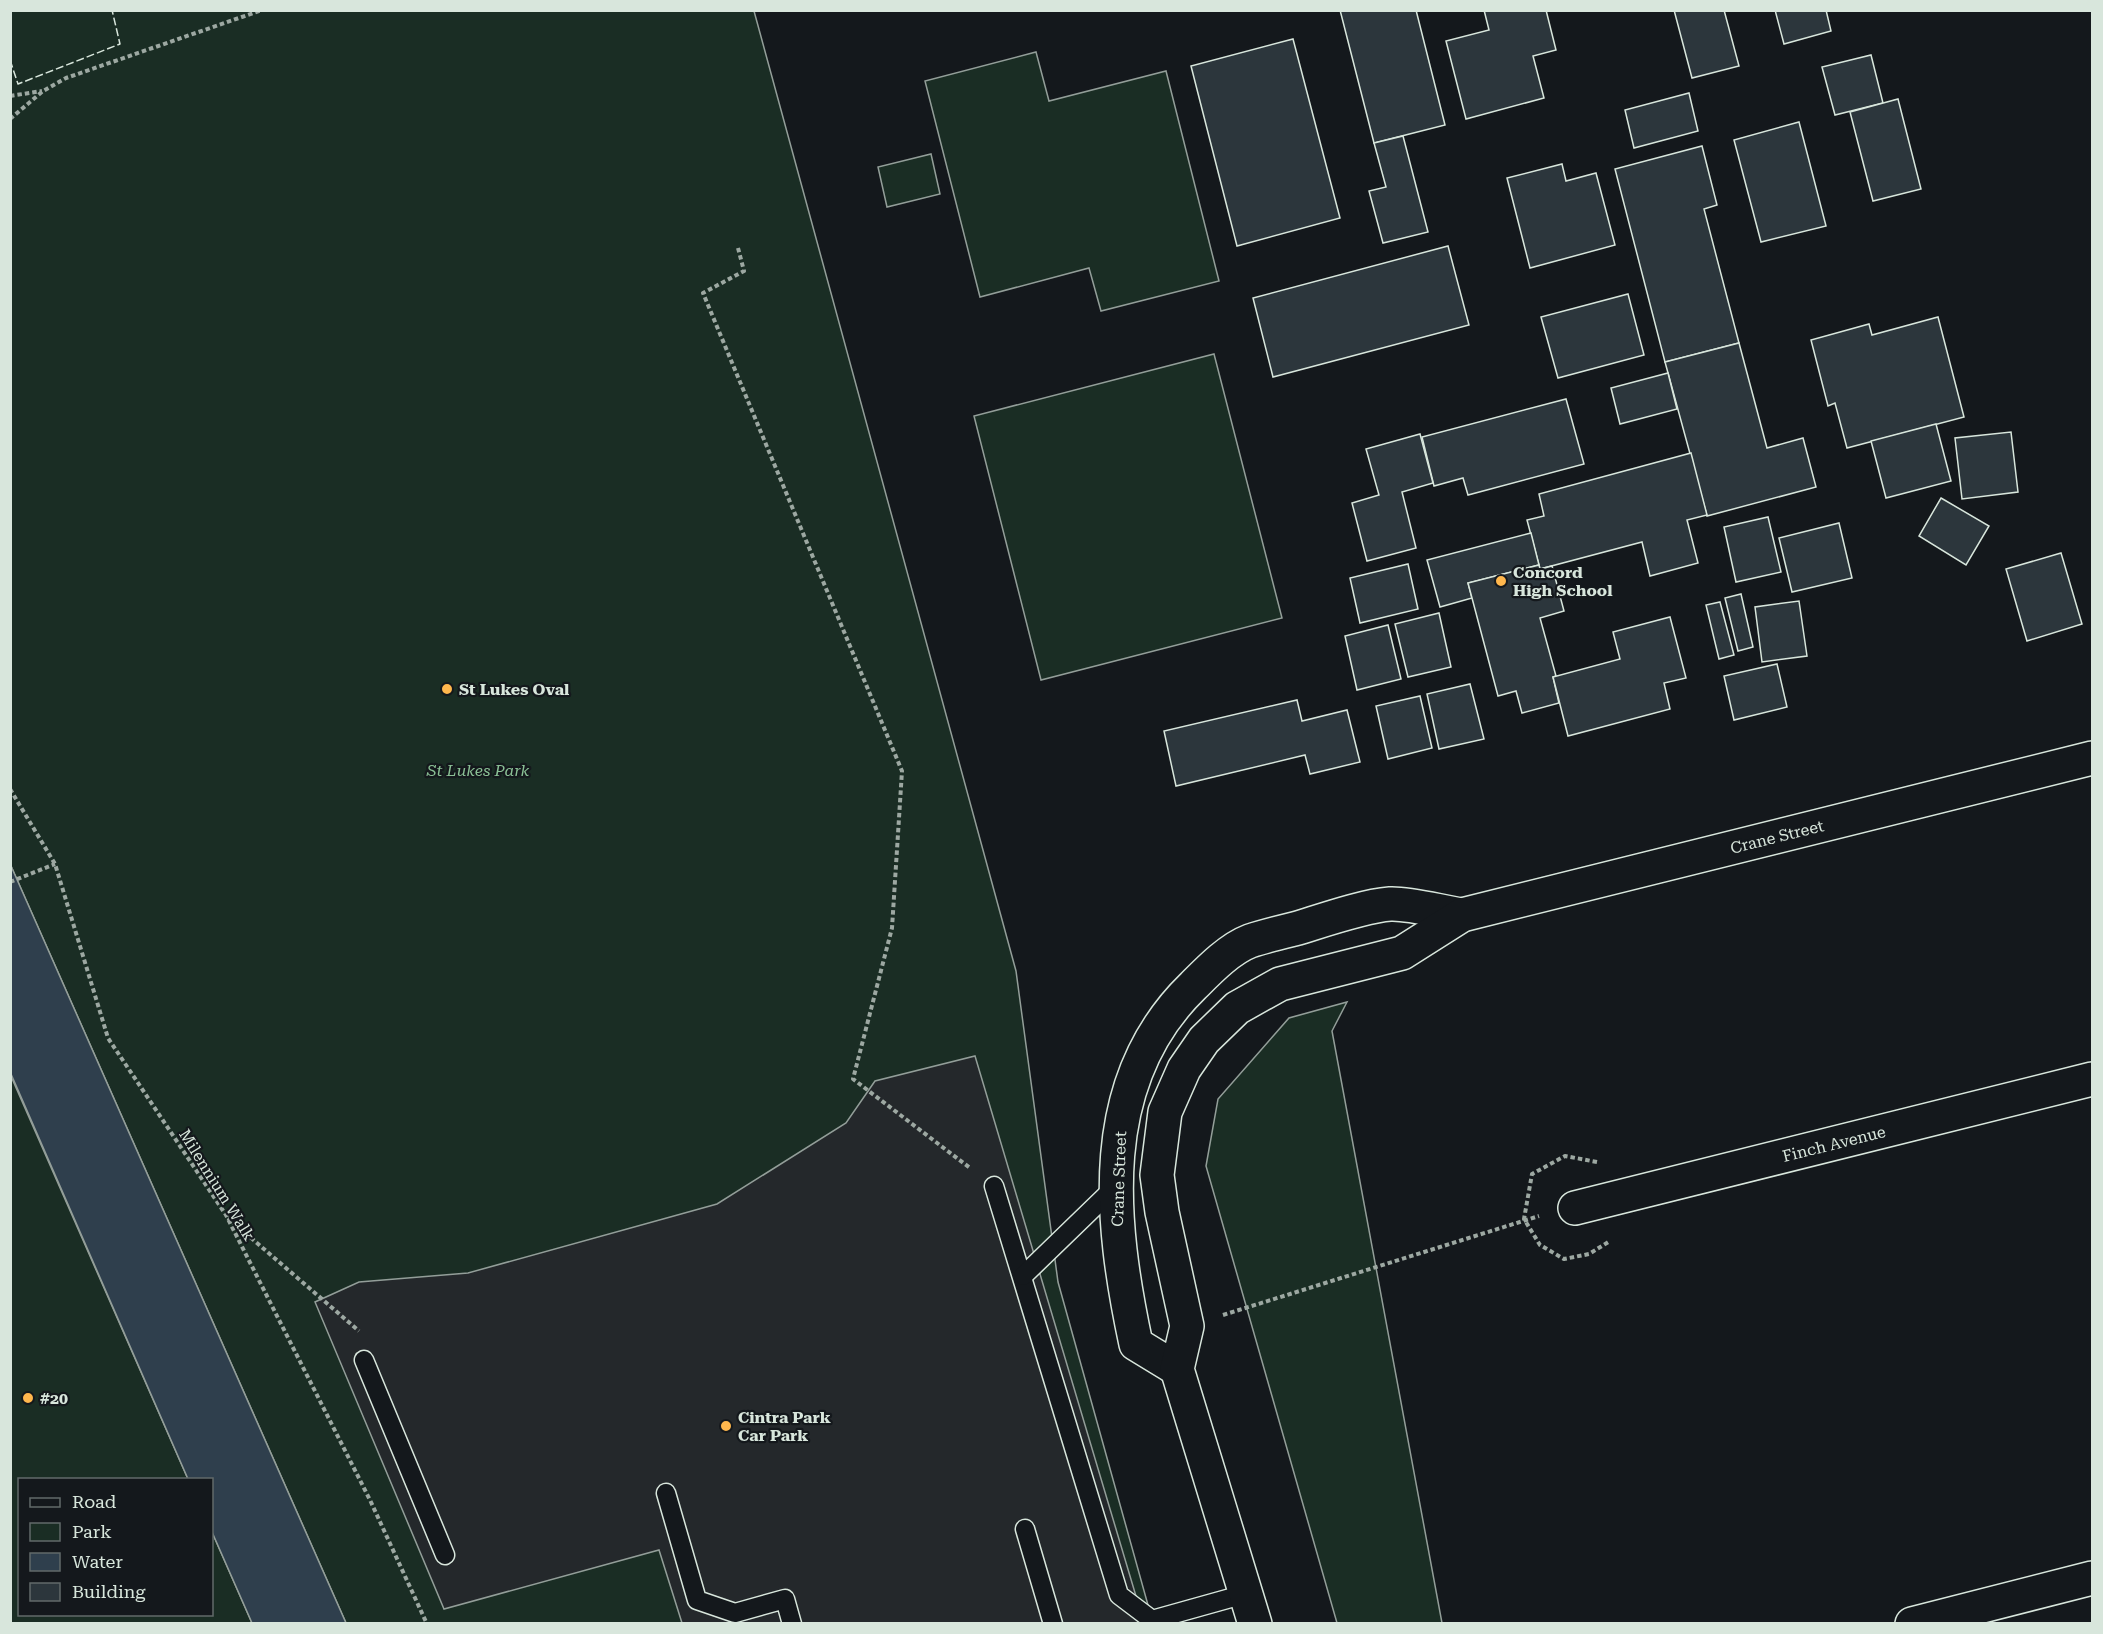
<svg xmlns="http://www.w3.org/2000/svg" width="2103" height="1634" font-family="'Roboto Serif',serif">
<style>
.green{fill:#1a2d24;stroke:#939e99;stroke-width:1.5}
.parking{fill:#24282b;stroke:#939e99;stroke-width:1.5}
.water{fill:#2f3f4d;stroke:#939e99;stroke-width:1.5}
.building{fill:#2c363c;stroke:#d8e6dc;stroke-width:1.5}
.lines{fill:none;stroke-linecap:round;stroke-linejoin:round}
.service-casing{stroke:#d8e6dc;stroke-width:21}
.minor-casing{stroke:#d8e6dc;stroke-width:36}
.secondary-casing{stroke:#d8e6dc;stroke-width:36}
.path{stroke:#9da8a2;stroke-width:4;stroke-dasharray:4.5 3;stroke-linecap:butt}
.service{stroke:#14181c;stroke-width:18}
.minor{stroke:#14181c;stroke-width:33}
.secondary{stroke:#14181c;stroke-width:33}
.fence{stroke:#d8e6dc;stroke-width:1.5;stroke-dasharray:8 3;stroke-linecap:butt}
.poi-dot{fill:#ffb74d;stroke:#14181c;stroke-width:2}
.labels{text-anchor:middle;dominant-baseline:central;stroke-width:4.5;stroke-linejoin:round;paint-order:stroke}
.poi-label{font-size:16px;font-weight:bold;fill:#d8e6dc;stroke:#14181c;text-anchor:start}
.park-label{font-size:16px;font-style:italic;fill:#8ac095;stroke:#14181c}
.street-label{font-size:16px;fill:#d8e6dc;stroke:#14181c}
</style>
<rect width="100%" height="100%" fill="#14181c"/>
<g class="green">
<path d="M10,11H754L1016,971L1058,1282L1153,1623H346L11,866Z"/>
<path d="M1036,52L1049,101L1166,71L1219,281L1101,311L1089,268L980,297L925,81Z"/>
<path d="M931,154L940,194L887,207L878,167Z"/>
<path d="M1214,354L1282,618L1041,680L974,416Z"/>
<path d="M1347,1002L1332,1031L1442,1623H1337L1206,1166L1218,1099L1289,1018Z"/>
<path d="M10,1074L188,1479L20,1480V1614H212V1532L252,1623H11Z"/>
</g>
<path class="parking" d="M975,1056L1144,1623H682L659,1550L444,1609L315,1302L359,1282L468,1273L717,1204L846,1123L875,1081Z"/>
<path class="water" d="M11,866L346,1623H252L212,1532V1480L188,1479L11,1074Z"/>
<g class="building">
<path d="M1340,10H1416L1445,125L1374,143Z"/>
<path d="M1484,10H1546L1556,50L1533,56L1544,98L1466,119L1446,41L1489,30Z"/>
<path d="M1674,10H1724L1739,66L1692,78Z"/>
<path d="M1775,10H1826L1831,31L1784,44Z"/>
<path d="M1293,39L1340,218L1237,246L1191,66Z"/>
<path d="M1871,55L1883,103L1835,115L1822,67Z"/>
<path d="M1689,93L1698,131L1634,148L1625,110Z"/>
<path d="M1898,99L1921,189L1873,201L1850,112Z"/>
<path d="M1799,122L1826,226L1761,242L1734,140Z"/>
<path d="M1403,136L1428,232L1383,243L1369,191L1386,187L1374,143Z"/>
<path d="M1702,146L1717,205L1704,209L1739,343L1665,362L1615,169Z"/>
<path d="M1562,164L1566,181L1596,173L1615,245L1530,268L1507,178Z"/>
<path d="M1448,246L1469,325L1273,377L1253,298Z"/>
<path d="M1628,294L1644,355L1558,378L1541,317Z"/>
<path d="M1938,317L1964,417L1847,448L1835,403L1828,406L1811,340L1869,324L1872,335Z"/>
<path d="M1739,343L1767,448L1803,438L1816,487L1707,516L1665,362Z"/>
<path d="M1668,373L1677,409L1620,424L1611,388Z"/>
<path d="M1566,399L1584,464L1468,495L1463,478L1434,486L1422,437Z"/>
<path d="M1936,424L1951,481L1886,498L1871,441Z"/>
<path d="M2011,432L2018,492L1962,499L1955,438Z"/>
<path d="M1420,434L1433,483L1402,492L1416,548L1367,561L1352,503L1379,495L1366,449Z"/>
<path d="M1691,453L1707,515L1687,520L1698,563L1650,576L1642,542L1540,569L1527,520L1544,516L1539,494Z"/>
<path d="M1941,498L1989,526L1966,565L1919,536Z"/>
<path d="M1768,517L1781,572L1736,582L1724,527Z"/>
<path d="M1839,523L1852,578L1792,592L1779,538Z"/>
<path d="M1531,533L1539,565L1468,583L1472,598L1440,607L1427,560Z"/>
<path d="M2061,553L2082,624L2027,641L2006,569Z"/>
<path d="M1408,564L1418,609L1360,623L1350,578Z"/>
<path d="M1539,565L1540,569L1552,566L1564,611L1540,618L1556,676L1553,677L1559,703L1522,713L1516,691L1498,696L1468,583Z"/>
<path d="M1741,594L1753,647L1738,651L1725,598Z"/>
<path d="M1799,601L1807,656L1762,662L1755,607Z"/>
<path d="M1720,602L1734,655L1719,659L1706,605Z"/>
<path d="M1439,613L1451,667L1408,677L1395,624Z"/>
<path d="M1670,617L1686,678L1664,683L1670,709L1568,736L1553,677L1620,659L1613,632Z"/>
<path d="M1388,625L1401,679L1357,690L1345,636Z"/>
<path d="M1777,664L1787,707L1734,720L1724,676Z"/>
<path d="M1470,684L1484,739L1439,749L1427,694Z"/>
<path d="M1420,696L1432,748L1388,759L1376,706Z"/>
<path d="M1297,700L1302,721L1347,710L1360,762L1310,774L1305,755L1176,786L1164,731Z"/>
</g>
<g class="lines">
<g class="service-casing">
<g id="service">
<path d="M994,1186L1119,1595L1152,1620L1245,1594"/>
<path d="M1023,1276L1116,1186"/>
<path d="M364,1360L445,1555"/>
<path d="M666,1493L697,1600L735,1613L785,1599L792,1624"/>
<path d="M1025,1529L1053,1624"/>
</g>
</g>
<g class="minor-casing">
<g id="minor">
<path d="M1575,1208L2092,1079"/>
<path d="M1912,1624L2092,1578"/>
</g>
</g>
<g class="secondary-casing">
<g id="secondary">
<path d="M1177,1369L1136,1344C1110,1222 1094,1082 1193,986C1208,971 1229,949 1250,941C1265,936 1282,932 1298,928C1324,920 1364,906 1390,904C1410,903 1441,912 1462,915"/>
<path d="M1255,1624L1177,1369L1187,1326L1162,1212L1157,1175L1165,1112L1184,1069L1204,1040L1237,1008L1280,984L1402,953L1462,915L2092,758"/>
</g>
</g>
<g class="path">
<path d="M10,96L42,91"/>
<path d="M10,119L43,91L66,78L262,10"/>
<path d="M738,248L744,271L703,293L902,771L892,928L853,1079L970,1168"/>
<path d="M10,789L55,864L108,1038L226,1215L370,1500L427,1624"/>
<path d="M10,882L55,864"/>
<path d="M1597,1162L1565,1156L1532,1174L1524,1219L1540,1245L1564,1259L1589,1254L1610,1241"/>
<path d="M228,1218L359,1331"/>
<path d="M1223,1315L1539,1216"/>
</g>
<use href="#service" class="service"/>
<use href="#minor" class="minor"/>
<use href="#secondary" class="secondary"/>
<path class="fence" d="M10,60L18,84L120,44L112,10"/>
</g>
<g class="poi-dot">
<circle cx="1501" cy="581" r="6"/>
<circle cx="447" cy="689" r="6"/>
<circle cx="28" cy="1398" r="6"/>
<circle cx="726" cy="1426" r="6"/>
</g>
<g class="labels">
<g class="poi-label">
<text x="1513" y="572">Concord<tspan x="1513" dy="18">High School</tspan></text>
<text x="459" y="689">St Lukes Oval</text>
<text x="40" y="1398">#20</text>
<text x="738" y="1417">Cintra Park<tspan x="738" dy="18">Car Park</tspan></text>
</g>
<g class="park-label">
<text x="478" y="770">St Lukes Park</text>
</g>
<g class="street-label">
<text transform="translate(1777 837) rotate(-14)">Crane Street</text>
<text transform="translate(1834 1144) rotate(-14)">Finch Avenue</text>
<text transform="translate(1119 1179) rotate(-88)">Crane Street</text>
<text transform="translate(217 1185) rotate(58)">Milennium Walk</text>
</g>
</g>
<rect width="2103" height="1634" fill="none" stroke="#d8e6dc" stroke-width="24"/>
<rect x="18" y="1478" width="195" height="138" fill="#14181c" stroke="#626a69" stroke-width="1.5"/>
<rect x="30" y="1498" width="30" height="9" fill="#14181c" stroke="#626a69" stroke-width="1.5"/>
<text x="72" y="1508" font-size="18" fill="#d8e6dc">Road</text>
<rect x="30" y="1523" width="30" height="18" fill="#1a2d24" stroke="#626a69" stroke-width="1.5"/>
<text x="72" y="1538" font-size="18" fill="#d8e6dc">Park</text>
<rect x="30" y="1553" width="30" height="18" fill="#2f3f4d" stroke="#626a69" stroke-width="1.5"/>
<text x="72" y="1568" font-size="18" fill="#d8e6dc">Water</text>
<rect x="30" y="1583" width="30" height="18" fill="#2c363c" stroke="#626a69" stroke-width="1.5"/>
<text x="72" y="1598" font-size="18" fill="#d8e6dc">Building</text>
</svg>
